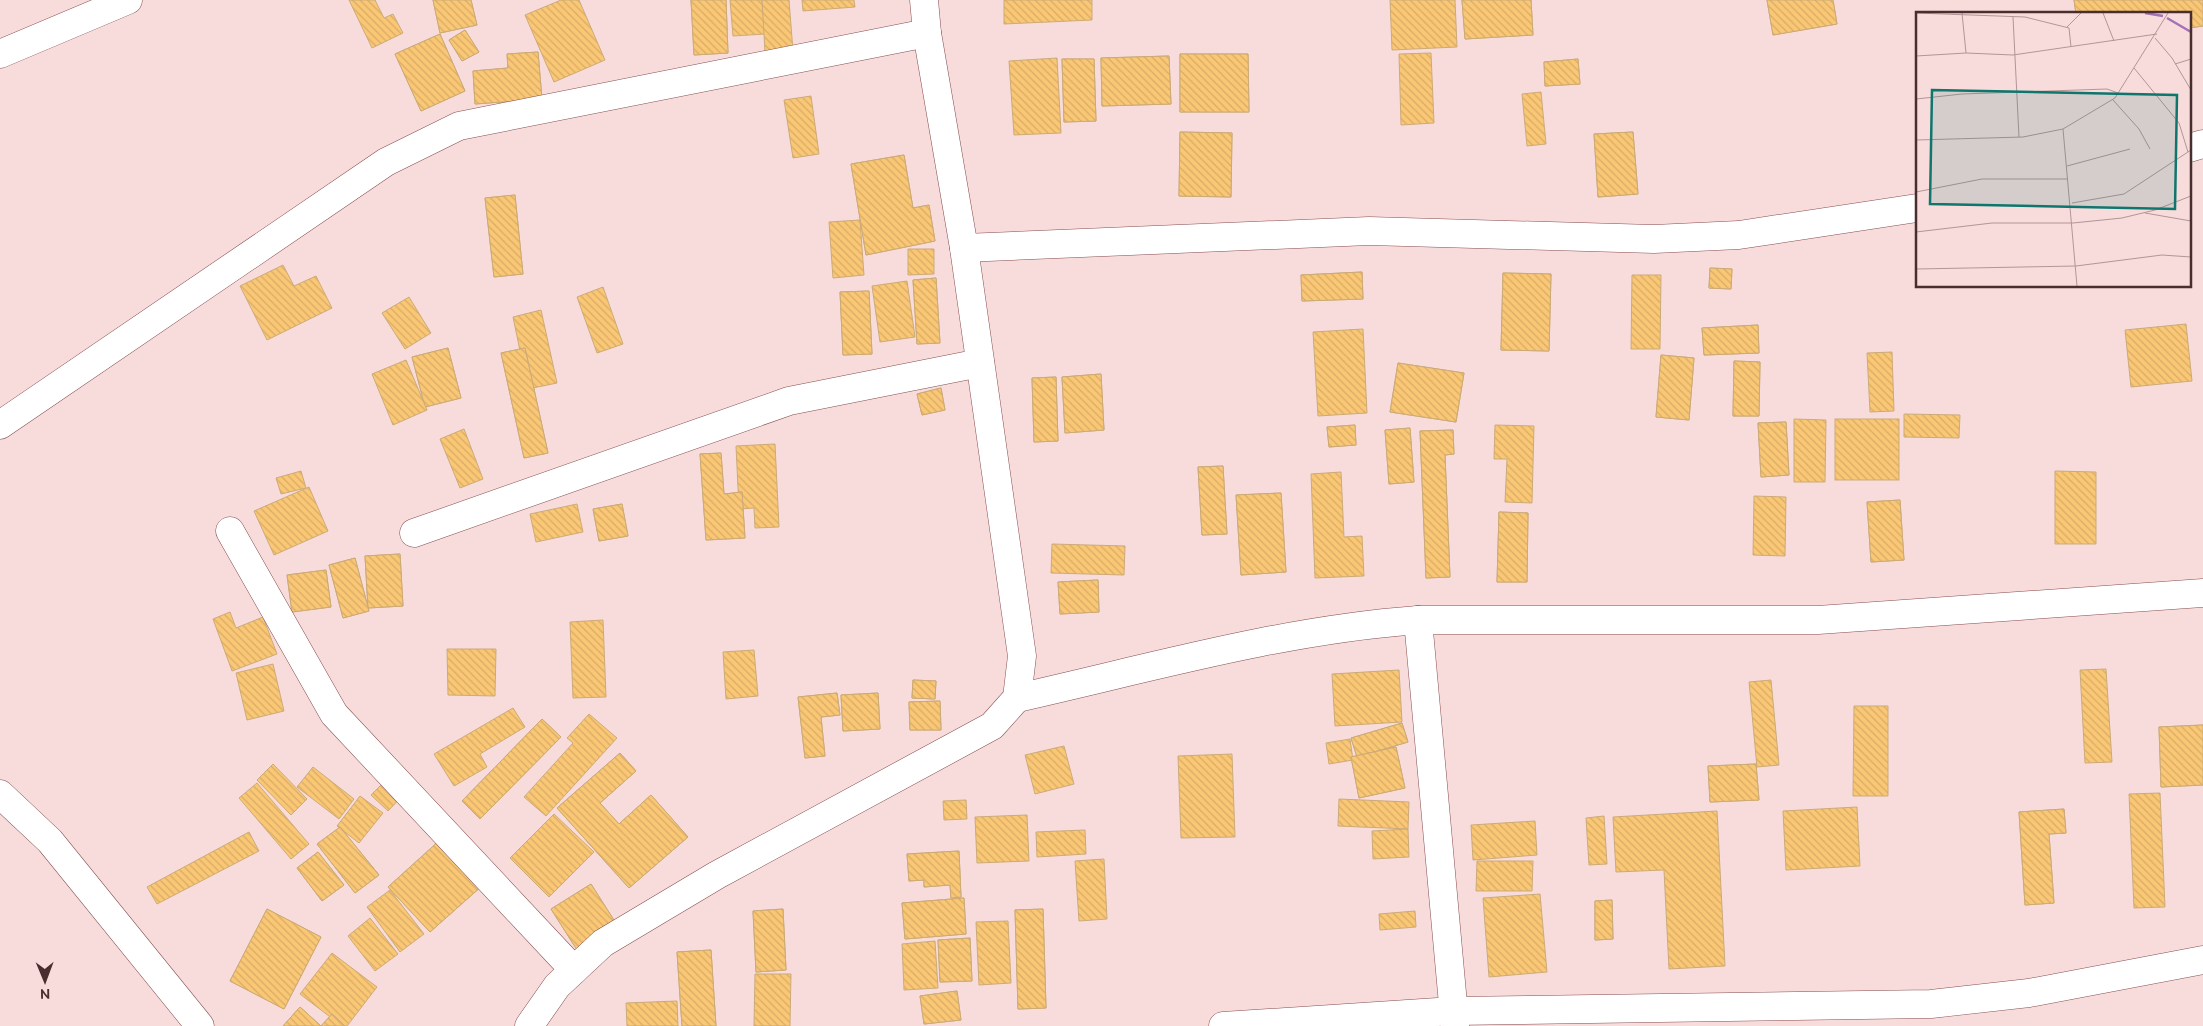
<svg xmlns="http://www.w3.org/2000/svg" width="2203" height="1026" font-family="Ubuntu,sans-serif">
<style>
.building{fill:url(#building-back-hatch);stroke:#ccab78}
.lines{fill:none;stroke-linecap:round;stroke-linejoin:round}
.minor-casing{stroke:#874e50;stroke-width:29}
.minor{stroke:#fff;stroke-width:28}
.inset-river{fill:none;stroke:#a671b6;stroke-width:2.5}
.inset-road{fill:none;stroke:#b29697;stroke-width:1}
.view{fill:#0f766e;fill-opacity:0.15;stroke:#0f766e;stroke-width:2.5}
.inset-edge{fill:none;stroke:#482e2f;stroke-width:2.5}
</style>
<defs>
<pattern id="building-back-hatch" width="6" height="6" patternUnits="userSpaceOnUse" patternTransform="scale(1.25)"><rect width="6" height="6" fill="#fac775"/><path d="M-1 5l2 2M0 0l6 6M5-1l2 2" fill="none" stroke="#d8ab66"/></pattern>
</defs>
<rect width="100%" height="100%" fill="#f8dcdc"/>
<g class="building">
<path d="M349,0H375L384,18L393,14L403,33L372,48Z"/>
<path d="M433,0H471L477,25L440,33Z"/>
<path d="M433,0H471L477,25L440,33Z"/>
<path d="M561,0H579L605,60L554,82L525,15Z"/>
<path d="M691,0H726L728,53L694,55Z"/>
<path d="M691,0H726L728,53L694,55Z"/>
<path d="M730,0H762L765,34L733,36Z"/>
<path d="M762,0H789L793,51L765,52Z"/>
<path d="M802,0H854L855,7L803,11Z"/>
<path d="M1004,0H1092V20L1004,24Z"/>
<path d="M1390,0H1455L1457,47L1392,50Z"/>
<path d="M1462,0H1531L1533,35L1465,39Z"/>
<path d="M1462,0H1531L1533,35L1465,39Z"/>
<path d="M1767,0H1833L1837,24L1773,35Z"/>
<path d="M1767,0H1833L1837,24L1773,35Z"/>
<path d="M2074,0H2203V26L2189,28V14H2076Z"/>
<path d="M2074,0H2203V26L2189,28V14H2076Z"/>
<path d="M465,30L479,52L462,61L449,40Z"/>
<path d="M465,30L479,52L462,61L449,40Z"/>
<path d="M440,34L465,91L421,111L395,54Z"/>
<path d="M440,34L465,91L421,111L395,54Z"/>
<path d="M538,52L542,99L475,104L473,71L508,68L507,54Z"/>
<path d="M538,52L542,99L475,104L473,71L508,68L507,54Z"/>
<path d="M1431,53L1434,123L1401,125L1399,54Z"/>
<path d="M1180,54H1248L1249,112H1180Z"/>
<path d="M1180,54H1248L1249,112H1180Z"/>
<path d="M1169,56L1171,104L1102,106L1101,58Z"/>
<path d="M1169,56L1171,104L1102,106L1101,58Z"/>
<path d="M1057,58L1061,133L1014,135L1009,61Z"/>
<path d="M1062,59H1094L1096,121L1064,122Z"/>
<path d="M1062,59H1094L1096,121L1064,122Z"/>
<path d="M1578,59L1580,84L1545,86L1544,62Z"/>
<path d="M1578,59L1580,84L1545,86L1544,62Z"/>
<path d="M1541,92L1546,144L1527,146L1522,94Z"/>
<path d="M811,96L819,154L793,158L784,100Z"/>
<path d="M1180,132L1232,133L1231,197L1179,196Z"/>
<path d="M1180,132L1232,133L1231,197L1179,196Z"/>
<path d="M1633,132L1638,194L1598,197L1594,134Z"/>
<path d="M1633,132L1638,194L1598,197L1594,134Z"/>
<path d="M904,155L913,208L929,205L935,241L866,255L851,164Z"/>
<path d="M904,155L913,208L929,205L935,241L866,255L851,164Z"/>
<path d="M515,195L523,274L494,277L485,198Z"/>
<path d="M515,195L523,274L494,277L485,198Z"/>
<path d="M860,220L864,275L833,278L829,222Z"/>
<path d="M908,249H934V274L908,275Z"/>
<path d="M283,265L294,286L316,276L332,308L267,340L240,286Z"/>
<path d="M1710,268L1732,269L1731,289L1709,288Z"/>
<path d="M1710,268L1732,269L1731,289L1709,288Z"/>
<path d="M1362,272L1363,299L1302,301L1301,275Z"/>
<path d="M1362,272L1363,299L1302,301L1301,275Z"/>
<path d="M1503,273L1551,274L1549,351L1501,350Z"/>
<path d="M1503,273L1551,274L1549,351L1501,350Z"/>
<path d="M1632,275H1661L1660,349H1631Z"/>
<path d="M936,278L940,343L917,344L913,280Z"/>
<path d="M936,278L940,343L917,344L913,280Z"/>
<path d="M907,281L915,337L880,342L872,286Z"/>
<path d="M603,287L623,344L597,353L577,297Z"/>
<path d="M869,291L872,354L843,355L840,292Z"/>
<path d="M869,291L872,354L843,355L840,292Z"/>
<path d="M409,297L431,333L405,349L382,313Z"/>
<path d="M541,310L557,383L528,389L513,317Z"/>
<path d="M2186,324L2192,381L2131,387L2125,330Z"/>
<path d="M1758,325L1759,353L1704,355L1702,328Z"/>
<path d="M1758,325L1759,353L1704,355L1702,328Z"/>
<path d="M1363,329L1367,413L1318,416L1313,332Z"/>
<path d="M448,348L461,398L425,407L412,357Z"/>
<path d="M448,348L461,398L425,407L412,357Z"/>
<path d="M525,348L548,453L524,458L501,353Z"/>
<path d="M525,348L548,453L524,458L501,353Z"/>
<path d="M1892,352L1894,411L1870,412L1867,353Z"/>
<path d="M1661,355L1694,358L1689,420L1656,417Z"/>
<path d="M1661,355L1694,358L1689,420L1656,417Z"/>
<path d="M406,360L427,410L393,425L372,374Z"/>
<path d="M1734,361L1760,362L1759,416H1733Z"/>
<path d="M1734,361L1760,362L1759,416H1733Z"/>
<path d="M1398,363L1464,373L1456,422L1390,412Z"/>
<path d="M1398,363L1464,373L1456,422L1390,412Z"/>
<path d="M1101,374L1104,430L1065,433L1062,377Z"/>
<path d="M1101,374L1104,430L1065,433L1062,377Z"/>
<path d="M1056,377L1058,441L1034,442L1032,378Z"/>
<path d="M1056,377L1058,441L1034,442L1032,378Z"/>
<path d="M941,388L945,410L922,415L917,394Z"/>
<path d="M941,388L945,410L922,415L917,394Z"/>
<path d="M1904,414L1960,415L1959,438L1904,437Z"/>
<path d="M1794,419L1826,420L1825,482H1794Z"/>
<rect x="1835" y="419" width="64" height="61"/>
<path d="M1786,422L1789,475L1761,477L1758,423Z"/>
<path d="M1786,422L1789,475L1761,477L1758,423Z"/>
<path d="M1355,425L1356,445L1329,447L1327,427Z"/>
<path d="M1355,425L1356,445L1329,447L1327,427Z"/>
<path d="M1495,425L1534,426L1532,503L1505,502L1507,459H1494Z"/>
<path d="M1410,428L1414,482L1389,484L1385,430Z"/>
<path d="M1410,428L1414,482L1389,484L1385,430Z"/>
<path d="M464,429L483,479L460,488L440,439Z"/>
<path d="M1453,430L1454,454L1445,455L1450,577L1426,578L1420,431Z"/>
<path d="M1453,430L1454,454L1445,455L1450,577L1426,578L1420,431Z"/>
<path d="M775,444L779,527L755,528L754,508L739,509L736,446Z"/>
<path d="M721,453L724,494L742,492L745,538L706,540L700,454Z"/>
<path d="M721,453L724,494L742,492L745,538L706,540L700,454Z"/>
<path d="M1223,466L1227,534L1202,535L1198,467Z"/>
<path d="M1223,466L1227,534L1202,535L1198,467Z"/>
<path d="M301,471L306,488L281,494L276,478Z"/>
<path d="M2055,471L2096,472V544H2055Z"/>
<path d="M1341,472L1344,537L1362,536L1364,576L1315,578L1311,474Z"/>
<path d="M309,487L328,531L274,555L254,511Z"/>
<path d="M1281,493L1286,572L1241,575L1236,495Z"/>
<path d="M1281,493L1286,572L1241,575L1236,495Z"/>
<path d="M1754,496L1786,497L1785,556L1753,555Z"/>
<path d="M1900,500L1904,560L1871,562L1867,502Z"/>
<path d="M1900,500L1904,560L1871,562L1867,502Z"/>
<path d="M577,504L583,532L536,542L530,514Z"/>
<path d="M622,504L628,536L599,541L593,509Z"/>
<path d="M622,504L628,536L599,541L593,509Z"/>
<path d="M1499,512L1528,513L1527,582H1497Z"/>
<path d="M1499,512L1528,513L1527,582H1497Z"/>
<path d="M1052,544L1125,546L1124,575L1051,573Z"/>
<path d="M400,554L403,606L368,608L365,556Z"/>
<path d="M400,554L403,606L368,608L365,556Z"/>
<path d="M355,558L369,611L343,618L329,565Z"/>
<path d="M355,558L369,611L343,618L329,565Z"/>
<path d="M326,570L331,607L292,612L287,575Z"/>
<path d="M326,570L331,607L292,612L287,575Z"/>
<path d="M1098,580L1099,612L1060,614L1058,582Z"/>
<path d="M1098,580L1099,612L1060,614L1058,582Z"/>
<path d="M230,612L236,628L263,617L277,654L232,671L213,619Z"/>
<path d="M603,620L606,697L573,698L570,622Z"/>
<path d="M447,649H496L495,696L448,695Z"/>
<path d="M754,650L758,696L726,699L723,652Z"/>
<path d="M273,664L284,711L247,720L236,673Z"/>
<path d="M2106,669L2112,762L2085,763L2080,670Z"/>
<path d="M1399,670L1402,722L1335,726L1332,674Z"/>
<path d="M913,680L936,681L935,699L912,698Z"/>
<path d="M913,680L936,681L935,699L912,698Z"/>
<path d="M1771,680L1779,765L1757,767L1749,682Z"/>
<path d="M837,693L840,715L821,717L825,756L805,758L798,697Z"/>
<path d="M837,693L840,715L821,717L825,756L805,758L798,697Z"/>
<path d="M878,693L880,729L843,731L841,695Z"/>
<path d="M878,693L880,729L843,731L841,695Z"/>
<path d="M940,701L941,730H910L909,702Z"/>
<path d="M940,701L941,730H910L909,702Z"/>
<path d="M1854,706H1888V796H1853Z"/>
<path d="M513,708L525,727L480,754L487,767L454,786L434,754Z"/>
<path d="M589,714L617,738L546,816L524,797L573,743L567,738Z"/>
<path d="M542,719L561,737L480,819L462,801Z"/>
<path d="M542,719L561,737L480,819L462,801Z"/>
<path d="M1402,723L1408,742L1357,757L1351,738Z"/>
<path d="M1402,723L1408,742L1357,757L1351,738Z"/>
<path d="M2203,725V785L2161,787L2159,727Z"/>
<path d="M2203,725V785L2161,787L2159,727Z"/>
<path d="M1350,739L1353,760L1329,764L1326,743Z"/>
<path d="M1064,746L1074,784L1035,794L1025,755Z"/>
<path d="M1396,747L1405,788L1359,798L1351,757Z"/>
<path d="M1396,747L1405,788L1359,798L1351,757Z"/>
<path d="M620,753L636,771L600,803L619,824L651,795L688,837L629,888L557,808Z"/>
<path d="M620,753L636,771L600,803L619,824L651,795L688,837L629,888L557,808Z"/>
<path d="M1232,754L1235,837L1181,838L1178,756Z"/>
<path d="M273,764L307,799L291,815L257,780Z"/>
<path d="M1756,764L1759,800L1710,802L1708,766Z"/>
<path d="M1756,764L1759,800L1710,802L1708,766Z"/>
<path d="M313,767L354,799L339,819L297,787Z"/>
<path d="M390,776L407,791L388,811L371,795Z"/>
<path d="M257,783L309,844L291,859L239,798Z"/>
<path d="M2160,793L2165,907L2134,908L2129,794Z"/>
<path d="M360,796L383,813L359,843L337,826Z"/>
<path d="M1339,799L1409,802L1408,829L1338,826Z"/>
<path d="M966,800L967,819L944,820L943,801Z"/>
<path d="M1857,807L1860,866L1786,870L1783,811Z"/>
<path d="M2064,809L2066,833L2049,834L2054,903L2025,905L2019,812Z"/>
<path d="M2064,809L2066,833L2049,834L2054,903L2025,905L2019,812Z"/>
<path d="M1717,811L1725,966L1669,969L1664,870L1616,872L1613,817Z"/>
<path d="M554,814L594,852L549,897L510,858Z"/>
<path d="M1027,815L1029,861L977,863L975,817Z"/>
<path d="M1604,816L1607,864L1589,865L1586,818Z"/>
<path d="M1535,821L1537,855L1473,860L1471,825Z"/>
<path d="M340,827L379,875L355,893L317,844Z"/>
<path d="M340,827L379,875L355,893L317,844Z"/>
<path d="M1408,829L1409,857L1373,859L1372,831Z"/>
<path d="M1085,830L1086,854L1037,857L1036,832Z"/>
<path d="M249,832L259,851L157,904L147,887Z"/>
<path d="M441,839L483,885L430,932L388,887Z"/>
<path d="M441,839L483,885L430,932L388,887Z"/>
<path d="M959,851L961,897L951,898L950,885L924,887V880L909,881L907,854Z"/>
<path d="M959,851L961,897L951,898L950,885L924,887V880L909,881L907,854Z"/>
<path d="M318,852L344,885L322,901L297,868Z"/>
<path d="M318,852L344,885L322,901L297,868Z"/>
<path d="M1104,859L1107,919L1079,921L1075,861Z"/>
<path d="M1477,861H1533L1532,891H1476Z"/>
<path d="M591,884L619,928L579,953L551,909Z"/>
<path d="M591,884L619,928L579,953L551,909Z"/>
<path d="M390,890L424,934L400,952L367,907Z"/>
<path d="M1540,894L1547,972L1489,977L1483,898Z"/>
<path d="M964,898L966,934L905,939L902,903Z"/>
<path d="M964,898L966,934L905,939L902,903Z"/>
<path d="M1612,900L1613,939L1595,940V901Z"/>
<path d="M1612,900L1613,939L1595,940V901Z"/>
<path d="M267,909L321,937L284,1009L230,981Z"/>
<path d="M267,909L321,937L284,1009L230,981Z"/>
<path d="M783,909L786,970L756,972L753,911Z"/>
<path d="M783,909L786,970L756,972L753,911Z"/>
<path d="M1043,909L1046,1008L1018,1009L1015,910Z"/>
<path d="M1043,909L1046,1008L1018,1009L1015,910Z"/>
<path d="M1415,911L1416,927L1380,930L1379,914Z"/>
<path d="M370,918L398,954L375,971L348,936Z"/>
<path d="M1008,921L1011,983L979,985L976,922Z"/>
<path d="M970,938L972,981L940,982L938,940Z"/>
<path d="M970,938L972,981L940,982L938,940Z"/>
<path d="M935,941L938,988L904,990L902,944Z"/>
<path d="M711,950L716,1026H682L677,952Z"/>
<path d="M711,950L716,1026H682L677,952Z"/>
<path d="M332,953L377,987L347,1026H342L300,994Z"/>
<path d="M755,974H791L790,1026H754Z"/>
<path d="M957,991L961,1020L924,1024L920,996Z"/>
<path d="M957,991L961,1020L924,1024L920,996Z"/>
<path d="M677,1001L678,1026H627L626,1003Z"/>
<path d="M300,1007L321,1026L332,1014L345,1026H283Z"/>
<path d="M300,1007L321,1026L332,1014L345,1026H283Z"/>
</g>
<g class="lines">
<g class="minor-casing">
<g id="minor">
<path d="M0,54L128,0"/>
<path d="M2189,148L2203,144"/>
<path d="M964,248L1369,231L1654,239L1739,235L1917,208"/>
<path d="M0,425L386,162L459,126L927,33"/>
<path d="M230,531L334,714L574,970"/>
<path d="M414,533L789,401L980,363"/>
<path d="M1418,620L1455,1026"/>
<path d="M1017,698C1150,668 1282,630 1418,620H1818L2203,593"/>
<path d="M0,794L50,841L200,1026"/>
<path d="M529,1026L557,986L603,943L717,875L992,726L1017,698L1022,656L964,248L927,33L924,0"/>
<path d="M1223,1026L1453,1011L1931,1004L2029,993L2203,960"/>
</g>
</g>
<use href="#minor" class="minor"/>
</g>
<g transform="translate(1916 12)">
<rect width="275" height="275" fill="#f8dcdc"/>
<path class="inset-river" d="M229,1L247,4M251,6L275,20"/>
<path class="inset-road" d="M0,1L109,5L153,16L155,35M46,1L50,41M187,1L198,29M97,5L103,125M151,15L165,1M239,26L256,46L275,78M0,44L50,41L97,43L241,22M259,52L275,47M218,56L263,111L272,140M0,87L46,82L191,77L202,81M197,88L223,117L234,137M0,128L107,125L147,117M151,154L214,137M0,180L66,167H152M156,191L208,182L275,138M229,201L275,209M0,220L76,211H157L206,206L239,198L275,184M0,257L160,254L246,243L275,245M161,274L147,117L199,86L252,1"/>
<path class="view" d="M16,78L261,83L259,197L14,192Z"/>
<rect width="275" height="275" class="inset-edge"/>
</g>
<g transform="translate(45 981) rotate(179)" stroke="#f8dcdc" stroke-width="4" paint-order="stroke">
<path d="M0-4L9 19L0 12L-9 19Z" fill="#482e2f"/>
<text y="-8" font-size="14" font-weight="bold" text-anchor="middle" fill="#482e2f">N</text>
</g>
</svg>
